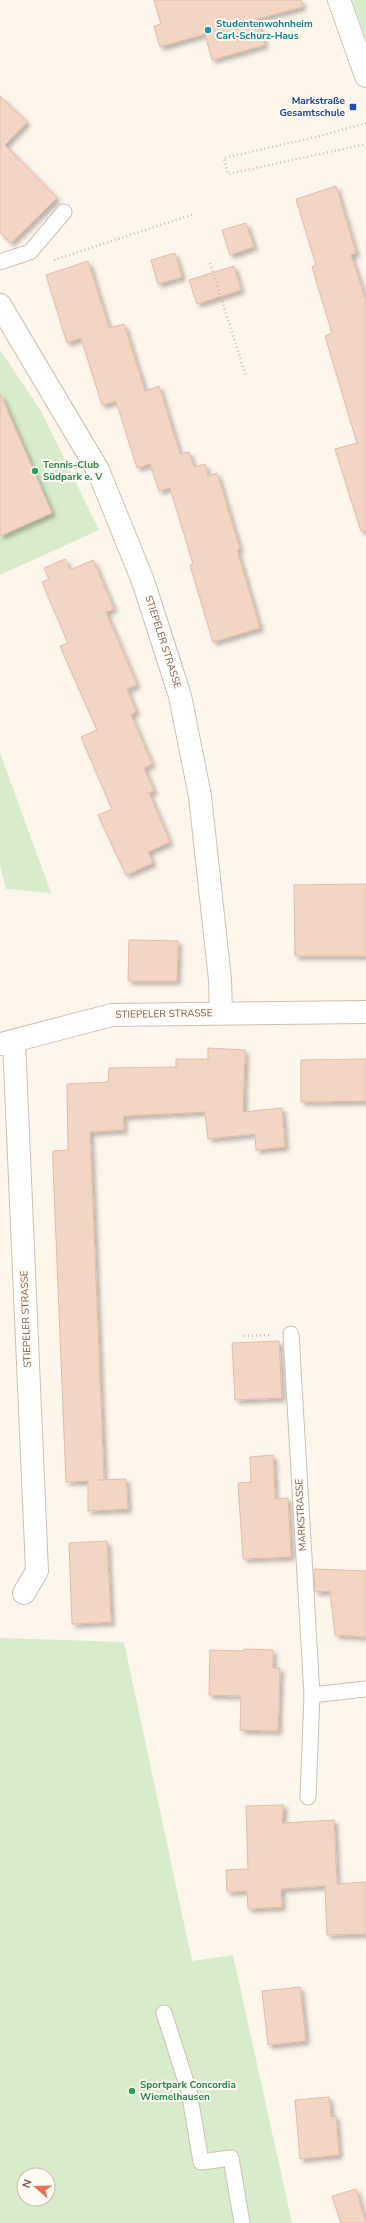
<svg xmlns="http://www.w3.org/2000/svg" width="366" height="2223" font-family="'Nunito Sans',sans-serif">
<style>
.green{fill:#d8ecc9;fill-rule:evenodd}
.building{fill:#f3d5c3;stroke:#e6bba3;filter:url(#shadow)}
.lines{fill:none;stroke-linecap:round;stroke-linejoin:round}
.lane-casing{stroke:#d1beb0;stroke-width:17}
.street-casing{stroke:#d1beb0;stroke-width:24}
.secondary-casing{stroke:#d6c0b0;stroke-width:24}
.path{stroke:#d9b8a5;stroke-width:2.5;stroke-dasharray:1 3;stroke-linecap:butt}
.lane{stroke:#fff;stroke-width:15}
.street{stroke:#fff;stroke-width:22}
.secondary{stroke:#fff;stroke-width:22}
.culture-dot{fill:#0f9aa8;stroke:#fffaf3;stroke-width:1.5}
.transit-dot{fill:#1a4fb4;stroke:#fffaf3;stroke-width:1.5}
.leisure-dot{fill:#2e9e5b;stroke:#fffaf3;stroke-width:1.5}
.labels{text-anchor:middle;dominant-baseline:central;stroke-width:4;stroke-linejoin:round;paint-order:stroke}
.culture-label{font-size:10px;font-weight:bold;fill:#0d838f;stroke:#fffaf3;text-anchor:start}
.transit-label{font-size:10px;font-weight:bold;fill:#164399;stroke:#fffaf3;text-anchor:end}
.leisure-label{font-size:10px;font-weight:bold;fill:#27864d;stroke:#fffaf3;text-anchor:start}
.street-label{font-size:10px;fill:#7a5c4d;stroke:#fffaf3}
</style>
<defs>
<filter id="shadow"><feDropShadow dx="3.5" dy="3.5" stdDeviation="2" flood-color="#0004"/></filter>
</defs>
<rect width="100%" height="100%" fill="#fdf6ec"/>
<g class="green">
<path d="M352,0H366V39Z"/>
<path d="M0,350L41,411L99,530L0,575Z"/>
<path d="M0,753L51,893L6,889L0,865Z"/>
<path d="M0,1638L124,1642L192,1961L233,1955L292,2223H0ZM24,2175H48V2199H24Z"/>
</g>
<g class="building">
<path d="M154,0H301L302,7L257,19L265,45L212,60L205,34L160,47L154,26L161,24Z"/>
<path d="M0,96L27,122L5,145L57,198L11,243L0,232Z"/>
<path d="M336,186L356,253L351,255L366,301V531H361L335,449L357,443L325,336L332,333L312,267L316,265L296,199Z"/>
<path d="M246,223L254,247L230,255L222,230Z"/>
<path d="M175,253L182,277L158,284L151,260Z"/>
<path d="M88,261L109,328L124,324L145,391L159,386L180,454L189,452L194,467L205,464L208,476L217,473L240,549L237,550L260,628L213,642L190,565L193,564L170,488L159,491L150,464L137,468L116,401L102,405L81,338L67,343L46,275Z"/>
<path d="M234,266L241,290L197,304L189,280Z"/>
<path d="M0,393L52,513L0,536Z"/>
<path d="M65,559L70,570L93,560L114,609L106,612L137,685L127,689L136,712L131,715L152,764L144,768L154,791L149,793L170,842L148,852L153,863L126,875L98,815L112,809L81,737L97,730L60,646L68,643L42,582L49,579L44,568Z"/>
<path d="M366,884V956H295L294,885Z"/>
<path d="M129,940L178,941L177,981H128Z"/>
<path d="M208,1048L245,1050L243,1112L282,1108L285,1147L256,1150L255,1134L208,1139L205,1112L123,1116L124,1130L90,1132L104,1480H98L126,1479L128,1509L88,1511V1481L66,1482L53,1164V1151L68,1150L67,1084L108,1082L109,1068L176,1067V1059H208Z"/>
<path d="M366,1059V1101L301,1102V1060Z"/>
<path d="M279,1341L282,1398L235,1400L232,1343Z"/>
<path d="M273,1455L275,1499L288,1498L291,1557L243,1559L238,1483L251,1482L250,1457Z"/>
<path d="M107,1541L111,1622L72,1624L69,1543Z"/>
<path d="M314,1569L366,1571V1637L335,1635L330,1591L315,1592Z"/>
<path d="M244,1649L273,1650V1668H280L278,1731L240,1730L241,1696L209,1695L210,1650L244,1651Z"/>
<path d="M284,1805L282,1823L334,1820L337,1884L366,1882V1934L327,1935L325,1886L281,1889L282,1907L248,1909L247,1891L227,1892L226,1870L248,1869L246,1806Z"/>
<path d="M300,1987L306,2041L268,2045L262,1991Z"/>
<path d="M329,2097L331,2117L336,2116L339,2155L300,2159L295,2100Z"/>
<path d="M356,2189L366,2223H341L332,2196Z"/>
</g>
<g class="lines">
<g class="lane-casing">
<g id="lane">
<path d="M0,262L30,252L64,212"/>
<path d="M291,1334L312,1695L308,1797"/>
<path d="M312,1695L366,1689"/>
<path d="M164,2013L189,2091L201,2162L231,2158L242,2223"/>
</g>
</g>
<g class="street-casing">
<g id="street">
<path d="M0,305L98,470L143,581L180,696L200,796L220,980L221,1013"/>
<path d="M14,1041L37,1571L24,1593"/>
<path d="M1,1044L112,1015L366,1012"/>
</g>
</g>
<g class="secondary-casing">
<path id="secondary" d="M339,0L366,76"/>
</g>
<g class="path">
<path d="M366,123L320,136L224,158L228,174L366,144"/>
<path d="M54,260L194,214"/>
<path d="M210,263L246,376"/>
<path d="M244,1336L269,1335"/>
</g>
<use href="#lane" class="lane"/>
<use href="#street" class="street"/>
<use href="#secondary" class="secondary"/>
</g>
<circle class="culture-dot" cx="208" cy="30" r="4"/>
<rect class="transit-dot" x="349" y="103" width="8" height="8" rx="2"/>
<g class="leisure-dot">
<circle cx="35" cy="471" r="4"/>
<circle cx="132" cy="2091" r="4"/>
</g>
<g class="labels">
<g class="culture-label">
<text x="216" y="24">Studentenwohnheim<tspan x="216" dy="12">Carl-Schurz-Haus</tspan></text>
</g>
<g class="transit-label">
<text x="345" y="101">Markstraße<tspan x="345" dy="12">Gesamtschule</tspan></text>
</g>
<g class="leisure-label">
<text x="43" y="465">Tennis-Club<tspan x="43" dy="12">Südpark e. V</tspan></text>
<text x="140" y="2085">Sportpark Concordia<tspan x="140" dy="12">Wiemelhausen</tspan></text>
</g>
<g class="street-label">
<text transform="translate(163 642) rotate(72)">STIEPELER STRASSE</text>
<text transform="translate(164 1014) rotate(-1)">STIEPELER STRASSE</text>
<text transform="translate(26 1319) rotate(-92)">STIEPELER STRASSE</text>
<text transform="translate(301 1515) rotate(-93)">MARKSTRASSE</text>
</g>
</g>
<g transform="translate(36 2187) rotate(290)"><circle r="19" fill="#fffaf3" stroke="#cabbb1"/>
<path d="M0-3L7 15L0 10L-7 15Z" fill="#e76f51"/>
<text y="-6" font-size="11" font-weight="bold" text-anchor="middle" fill="#7a5c4d">N</text>
</g>
</svg>
